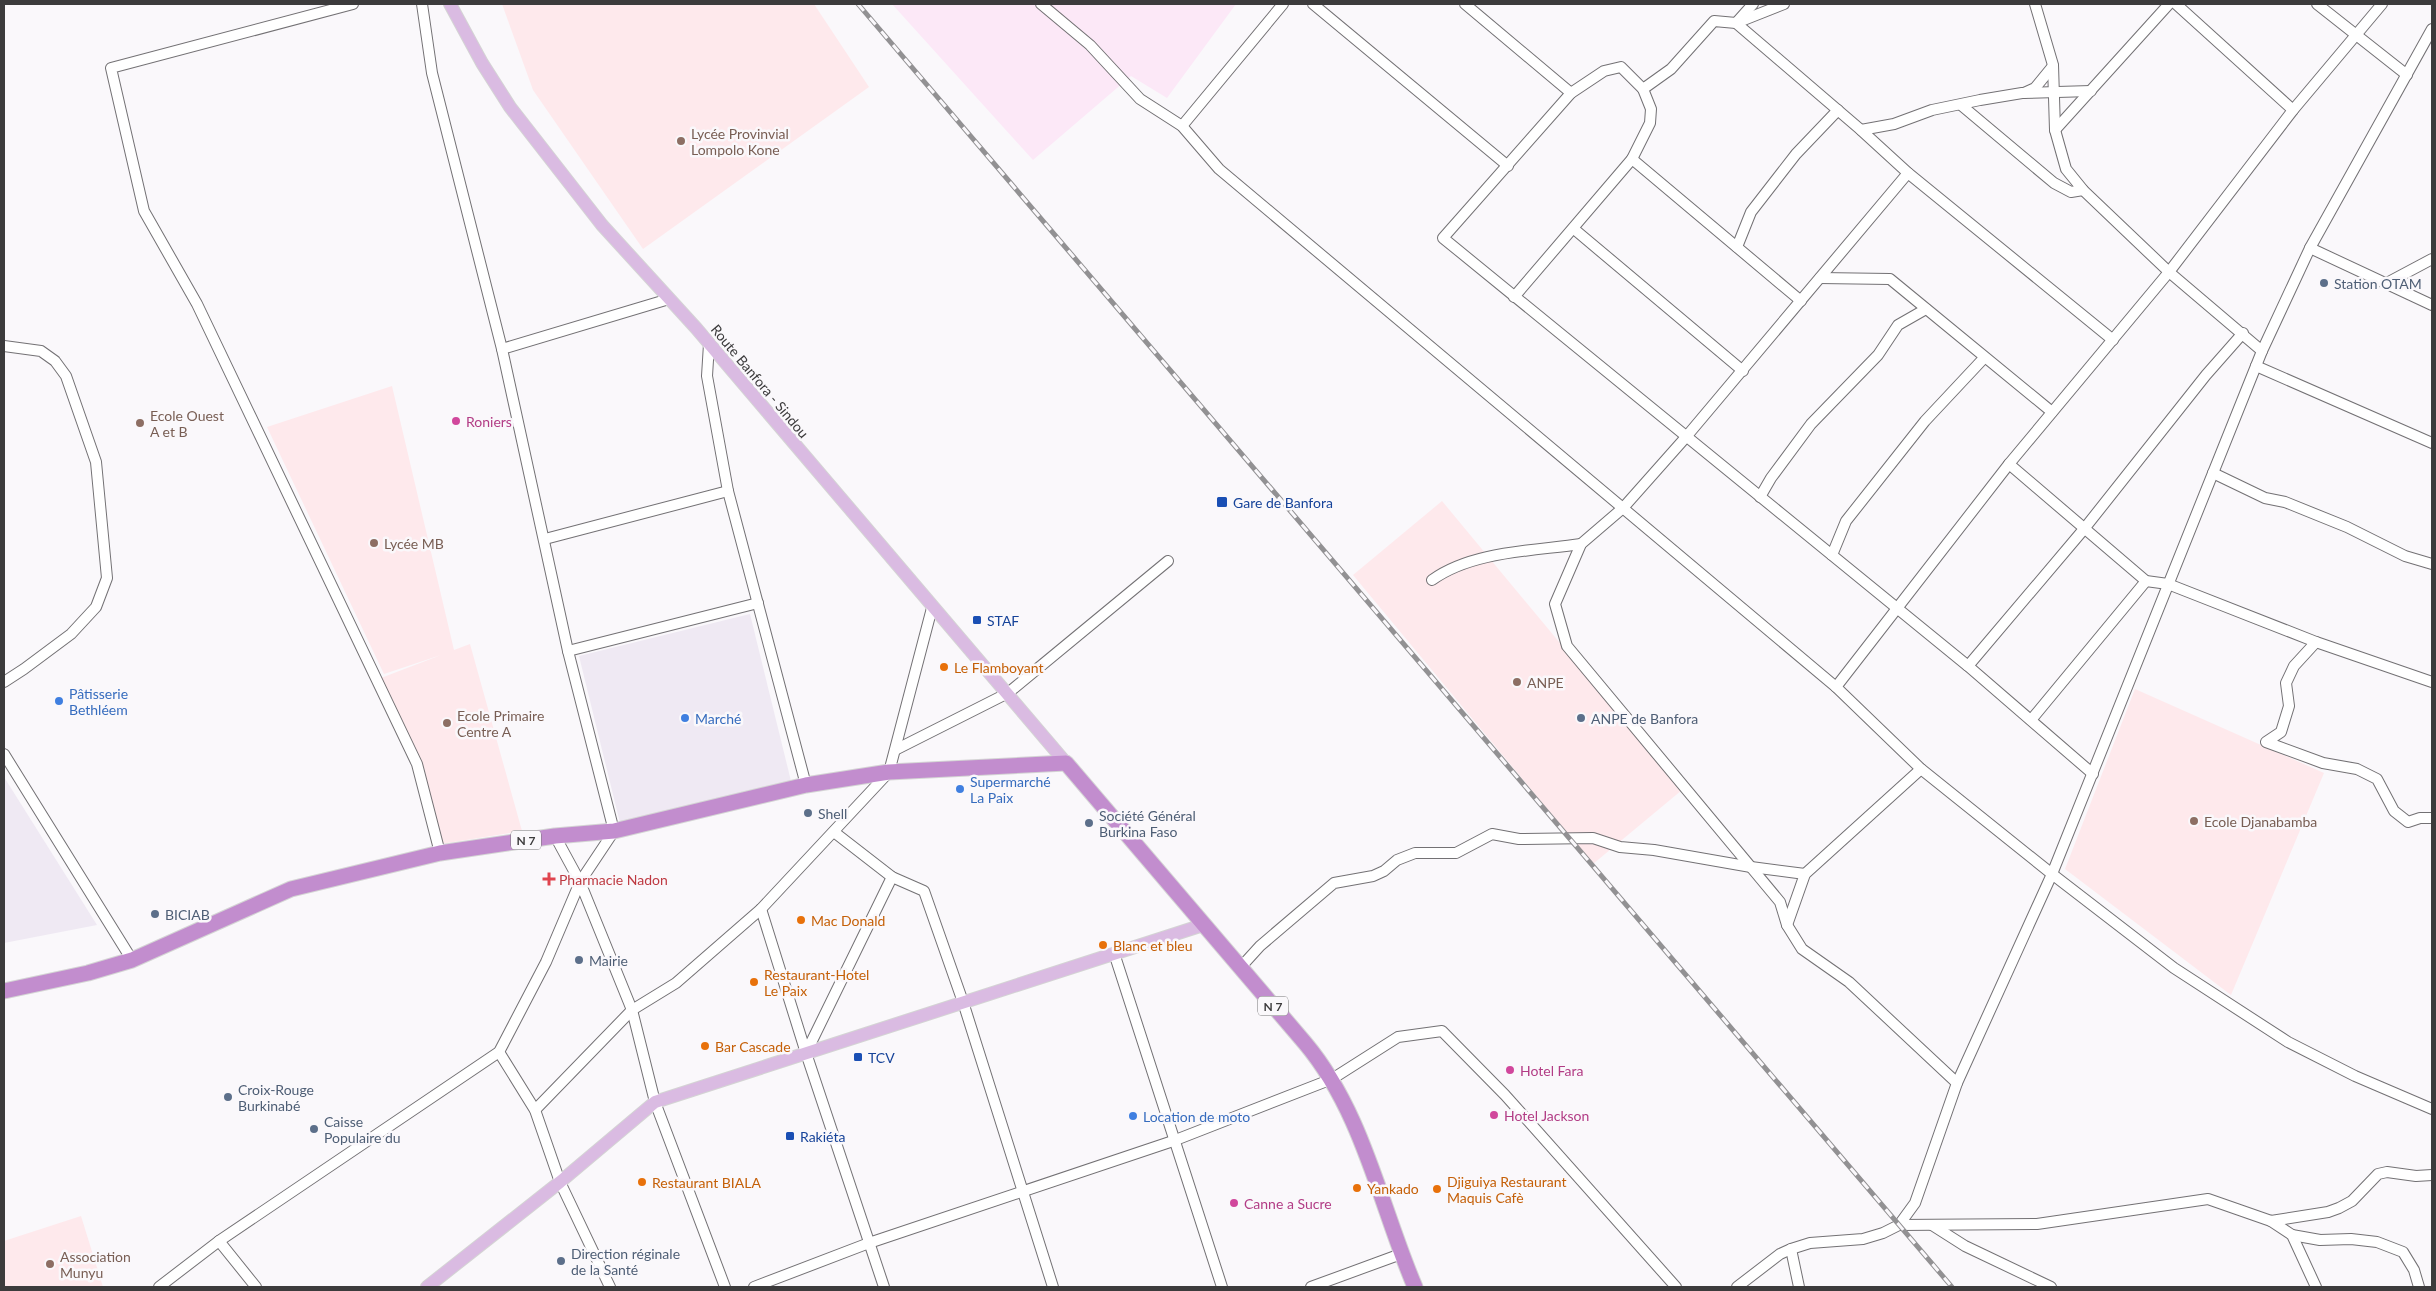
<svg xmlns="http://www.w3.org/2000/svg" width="2436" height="1291" font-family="Lato,sans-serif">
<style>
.built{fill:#efe9f3}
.industrial{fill:#fce8f7}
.education{fill:#fee9ec}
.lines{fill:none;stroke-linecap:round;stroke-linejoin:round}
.minor-casing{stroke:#737174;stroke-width:12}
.major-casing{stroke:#d4d4d4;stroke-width:14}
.highway-casing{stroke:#d4d4d4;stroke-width:17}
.minor{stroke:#fff;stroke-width:10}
.major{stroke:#dabbe2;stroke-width:12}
.highway{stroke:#c28dce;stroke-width:15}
.rail-casing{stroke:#929193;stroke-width:5}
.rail{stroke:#faf8fb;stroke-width:3;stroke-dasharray:9;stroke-linecap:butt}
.education-dot{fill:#8d6e63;stroke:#faf8fb;stroke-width:2}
.service-dot{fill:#5c6f8a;stroke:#faf8fb;stroke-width:2}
.hotel-dot{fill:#d1479c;stroke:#faf8fb;stroke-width:2}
.transit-dot{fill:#1a4fb4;stroke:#faf8fb;stroke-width:2}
.food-dot{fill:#e8710a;stroke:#faf8fb;stroke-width:2}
.shop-dot{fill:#3f7fe0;stroke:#faf8fb;stroke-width:2}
.health-dot{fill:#e0444e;stroke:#faf8fb;stroke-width:2}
.labels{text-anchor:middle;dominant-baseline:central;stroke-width:5;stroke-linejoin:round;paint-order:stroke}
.shield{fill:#faf8fb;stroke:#757475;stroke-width:1}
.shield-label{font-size:12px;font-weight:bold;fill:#3c3b3c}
.education-label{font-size:14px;fill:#785e54;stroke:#faf8fb;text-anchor:start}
.service-label{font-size:14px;fill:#4e5e75;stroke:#faf8fb;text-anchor:start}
.street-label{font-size:14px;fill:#3c3b3c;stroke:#faf8fb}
.hotel-label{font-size:14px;fill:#b23c85;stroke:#faf8fb;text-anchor:start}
.transit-label{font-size:14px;fill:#164399;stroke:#faf8fb;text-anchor:start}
.food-label{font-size:14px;fill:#c56008;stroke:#faf8fb;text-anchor:start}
.shop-label{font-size:14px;fill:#366cbe;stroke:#faf8fb;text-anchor:start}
.health-label{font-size:14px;fill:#be3a42;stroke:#faf8fb;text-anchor:start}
</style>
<rect width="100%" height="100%" fill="#faf8fb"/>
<g class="built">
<path d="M750,614L791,781L620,823L579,656Z"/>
<path d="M4,777L97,925L4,943Z"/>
</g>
<path class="industrial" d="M892,4H1236L1167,98L1131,76L1033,160Z"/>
<g class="education">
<path d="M502,4H814L869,87L643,249L533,90Z"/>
<path d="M392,386L454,650L470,644L522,831L441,844L424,768L381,678L441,655L384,674L267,427Z"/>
<path d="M1442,501L1682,790L1593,864L1353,575Z"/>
<path d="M2135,689L2324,773L2231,995L2065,869Z"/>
<path d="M81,1216L103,1287H4V1241Z"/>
</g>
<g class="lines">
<g class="minor-casing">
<g id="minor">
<path d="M353,4L111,68L144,211L197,304L417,764L440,853"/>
<path d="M1041,4L1090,45L1140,99L1182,126L1219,169L1836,687L1921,769L2052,874L2174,968L2288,1042L2355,1076L2432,1109"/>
<path d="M1313,4L1508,166"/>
<path d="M1465,4L1571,93"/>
<path d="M1753,4L1736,23L1861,130L1908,173L2113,340"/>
<path d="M1784,4L1736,23L1714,21L1671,69L1643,89L1621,67L1604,71L1571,93L1443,238L1968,666L2093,774"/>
<path d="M2035,4L2053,65L2055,130L2066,169L2083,190L2169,272L2262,351"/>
<path d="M2176,4L2293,110"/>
<path d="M2317,4L2407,75"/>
<path d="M2024,93L2035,88L2053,66"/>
<path d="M1961,105L2054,183L2071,192L2083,190"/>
<path d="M1182,126L1283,4"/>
<path d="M1861,130L1894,124L1932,110L1980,100L2022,93L2091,91"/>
<path d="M2055,130L2169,4"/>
<path d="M1632,159L1650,123L1651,109L1643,89"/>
<path d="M1908,173L1686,437L1623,508L1581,544L1555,604L1567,646L1780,902L1787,925L1802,949L1849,982L1957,1083"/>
<path d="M1574,229L1743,371"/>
<path d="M1737,247L1751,212L1796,154L1838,110"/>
<path d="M2310,248L2432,305"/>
<path d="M1820,278L1890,279L2052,412"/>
<path d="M2385,284L2432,259"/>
<path d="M1514,297L1632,159L1801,301"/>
<path d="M709,344L707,376L728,491L806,785"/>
<path d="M4,346L41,351L55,361L66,376L96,462L107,578L96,607L71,634L24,669L4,682"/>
<path d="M502,349L669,299"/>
<path d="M2256,366L2432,443"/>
<path d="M2009,464L2146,581L2168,584L2316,642L2432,682"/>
<path d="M2213,473L2265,498L2285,502L2347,527L2405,556L2432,564"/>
<path d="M1760,497L1771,478L1811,424L1878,355L1898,325L1926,309"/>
<path d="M545,539L728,491"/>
<path d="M1832,555L1846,521L1925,421L1984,358"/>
<path d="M1432,580C1472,551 1533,551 1581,544"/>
<path d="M2316,642L2294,666L2286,683L2289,706L2281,732L2266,742L2323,763L2357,769L2377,779L2394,811L2408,822L2420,818H2432"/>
<path d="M568,651L758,603"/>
<path d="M1968,666L2084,529L2206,375L2243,333"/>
<path d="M1836,687L2009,464L2169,272L2293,110L2382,4"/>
<path d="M2031,720L2146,581"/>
<path d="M897,749L1008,693L1168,561"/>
<path d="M4,754L132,960"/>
<path d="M834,832L892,877L924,891L963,1002L1053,1287"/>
<path d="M555,836L580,882L632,1010L655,1102L725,1287"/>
<path d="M761,909L806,1053L884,1287"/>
<path d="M1787,925L1805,874L1921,769"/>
<path d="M1114,953L1222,1287"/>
<path d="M1240,968L1260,946L1334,883L1373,876L1384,871L1397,860L1415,853H1456L1492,834L1519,839L1593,838L1620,847L1654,850L1751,867L1805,874"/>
<path d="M499,1052L535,1110L560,1182L610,1287"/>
<path d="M806,1053L892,877"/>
<path d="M535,1110L632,1010L676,983L761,909L889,772L932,608"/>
<path d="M2271,1221L2292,1235L2316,1287"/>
<path d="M1899,1225L2037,1224L2208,1199L2271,1221L2328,1212L2339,1208L2352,1201L2378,1174L2387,1172L2416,1176L2432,1175"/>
<path d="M1932,1225L1965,1246L2051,1287"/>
<path d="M2292,1235L2320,1240L2351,1239L2377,1242L2403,1252L2414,1270L2419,1287"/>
<path d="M219,1241L256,1287"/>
<path d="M1791,1249L1799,1287"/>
<path d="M159,1287L219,1241L499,1052L546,962L580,882L614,831L568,651L502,349L432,73L422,4"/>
<path d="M754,1287L869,1243L1173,1141L1332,1079L1398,1037L1442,1031L1505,1095L1676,1287"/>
<path d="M1311,1287L1401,1254"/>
<path d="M1737,1287L1780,1254L1791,1249L1810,1243L1863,1239L1883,1233L1899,1225L1915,1203L1957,1083L2052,874L2262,351L2310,248L2432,29"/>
</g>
</g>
<g class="major-casing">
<g id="major">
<path d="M450,4L482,63L510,107L602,225L696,328L1066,763"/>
<path d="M427,1287L560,1182L655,1102L1203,925"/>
</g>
</g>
<g class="highway-casing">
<path id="highway" d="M4,991L88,973L132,960L291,889L440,853L555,836L614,831L806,785L889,772L1066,763L1305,1043C1363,1112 1380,1205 1415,1287"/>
</g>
<use href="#minor" class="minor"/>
<use href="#major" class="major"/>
<use href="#highway" class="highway"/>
<g class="rail-casing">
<path id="rail" d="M858,4L1952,1287"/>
</g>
<use href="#rail" class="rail"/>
</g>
<g class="education-dot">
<circle cx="681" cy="141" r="5"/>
<circle cx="140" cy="423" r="5"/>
<circle cx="374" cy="543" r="5"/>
<circle cx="1517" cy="682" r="5"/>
<circle cx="447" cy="723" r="5"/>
<circle cx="2194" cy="821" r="5"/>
<circle cx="50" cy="1264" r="5"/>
</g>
<g class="service-dot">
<circle cx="2324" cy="283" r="5"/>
<circle cx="1581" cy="718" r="5"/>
<circle cx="808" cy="813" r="5"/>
<circle cx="1089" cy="823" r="5"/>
<circle cx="155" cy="914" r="5"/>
<circle cx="579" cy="960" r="5"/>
<circle cx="228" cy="1097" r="5"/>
<circle cx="314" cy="1129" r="5"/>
<circle cx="561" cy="1261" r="5"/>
</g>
<g class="hotel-dot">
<circle cx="456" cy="421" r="5"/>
<circle cx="1510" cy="1070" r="5"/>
<circle cx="1494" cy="1115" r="5"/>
<circle cx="1234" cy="1203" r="5"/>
</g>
<g class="transit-dot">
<rect x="1216" y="496" width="12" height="12" rx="2.5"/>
<rect x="972" y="615" width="10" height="10" rx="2.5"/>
<rect x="853" y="1052" width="10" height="10" rx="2.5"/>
<rect x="785" y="1131" width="10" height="10" rx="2.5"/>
</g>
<g class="food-dot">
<circle cx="944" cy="667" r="5"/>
<circle cx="801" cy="920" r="5"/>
<circle cx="1103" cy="945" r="5"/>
<circle cx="754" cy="982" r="5"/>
<circle cx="705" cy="1046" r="5"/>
<circle cx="642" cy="1182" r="5"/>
<circle cx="1357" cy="1188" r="5"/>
<circle cx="1437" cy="1189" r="5"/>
</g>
<g class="shop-dot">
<circle cx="59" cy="701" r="5"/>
<circle cx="685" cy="718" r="5"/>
<circle cx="960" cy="789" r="5"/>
<circle cx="1133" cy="1116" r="5"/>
</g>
<path class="health-dot" d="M546.5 871.5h5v5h5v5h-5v5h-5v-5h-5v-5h5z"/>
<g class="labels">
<g class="shield">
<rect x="511" y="830.5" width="30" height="19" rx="4"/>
<rect x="1258" y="996.5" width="30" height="19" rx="4"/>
</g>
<g class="shield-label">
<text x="526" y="840">N 7</text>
<text x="1273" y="1006">N 7</text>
</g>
<g class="education-label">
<text x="691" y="133">Lycée Provinvial<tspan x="691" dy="16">Lompolo Kone</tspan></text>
<text x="150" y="415">Ecole Ouest<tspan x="150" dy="16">A et B</tspan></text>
<text x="384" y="543">Lycée MB</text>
<text x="1527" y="682">ANPE</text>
<text x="457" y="715">Ecole Primaire<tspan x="457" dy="16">Centre A</tspan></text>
<text x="2204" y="821">Ecole Djanabamba</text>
<text x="60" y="1256">Association<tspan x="60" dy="16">Munyu</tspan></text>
</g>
<g class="service-label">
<text x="2334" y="283">Station OTAM</text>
<text x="1591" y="718">ANPE de Banfora</text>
<text x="818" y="813">Shell</text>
<text x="1099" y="815">Société Général<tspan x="1099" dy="16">Burkina Faso</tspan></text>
<text x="165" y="914">BICIAB</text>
<text x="589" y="960">Mairie</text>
<text x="238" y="1089">Croix-Rouge<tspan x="238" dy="16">Burkinabé</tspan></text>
<text x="324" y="1121">Caisse<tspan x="324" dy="16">Populaire du</tspan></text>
<text x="571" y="1253">Direction réginale<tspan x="571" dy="16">de la Santé</tspan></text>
</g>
<g class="street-label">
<text transform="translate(760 381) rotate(50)">Route Banfora - Sindou</text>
</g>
<g class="hotel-label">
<text x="466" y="421">Roniers</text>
<text x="1520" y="1070">Hotel Fara</text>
<text x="1504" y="1115">Hotel Jackson</text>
<text x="1244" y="1203">Canne a Sucre</text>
</g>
<g class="transit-label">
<text x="1233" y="502">Gare de Banfora</text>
<text x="987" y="620">STAF</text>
<text x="868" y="1057">TCV</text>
<text x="800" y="1136">Rakiéta</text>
</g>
<g class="food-label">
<text x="954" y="667">Le Flamboyant</text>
<text x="811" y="920">Mac Donald</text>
<text x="1113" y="945">Blanc et bleu</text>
<text x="764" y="974">Restaurant-Hotel<tspan x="764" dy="16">Le Paix</tspan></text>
<text x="715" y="1046">Bar Cascade</text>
<text x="1447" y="1181">Djiguiya Restaurant<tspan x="1447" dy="16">Maquis Cafè</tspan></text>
<text x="652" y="1182">Restaurant BIALA</text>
<text x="1367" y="1188">Yankado</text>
</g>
<g class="shop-label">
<text x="69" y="693">Pâtisserie<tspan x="69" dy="16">Bethléem</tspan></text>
<text x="695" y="718">Marché</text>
<text x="970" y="781">Supermarché<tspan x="970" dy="16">La Paix</tspan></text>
<text x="1143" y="1116">Location de moto</text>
</g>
<g class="health-label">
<text x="559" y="879">Pharmacie Nadon</text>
</g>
</g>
<rect width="2436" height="1291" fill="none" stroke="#3c3b3c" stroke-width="10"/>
</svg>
